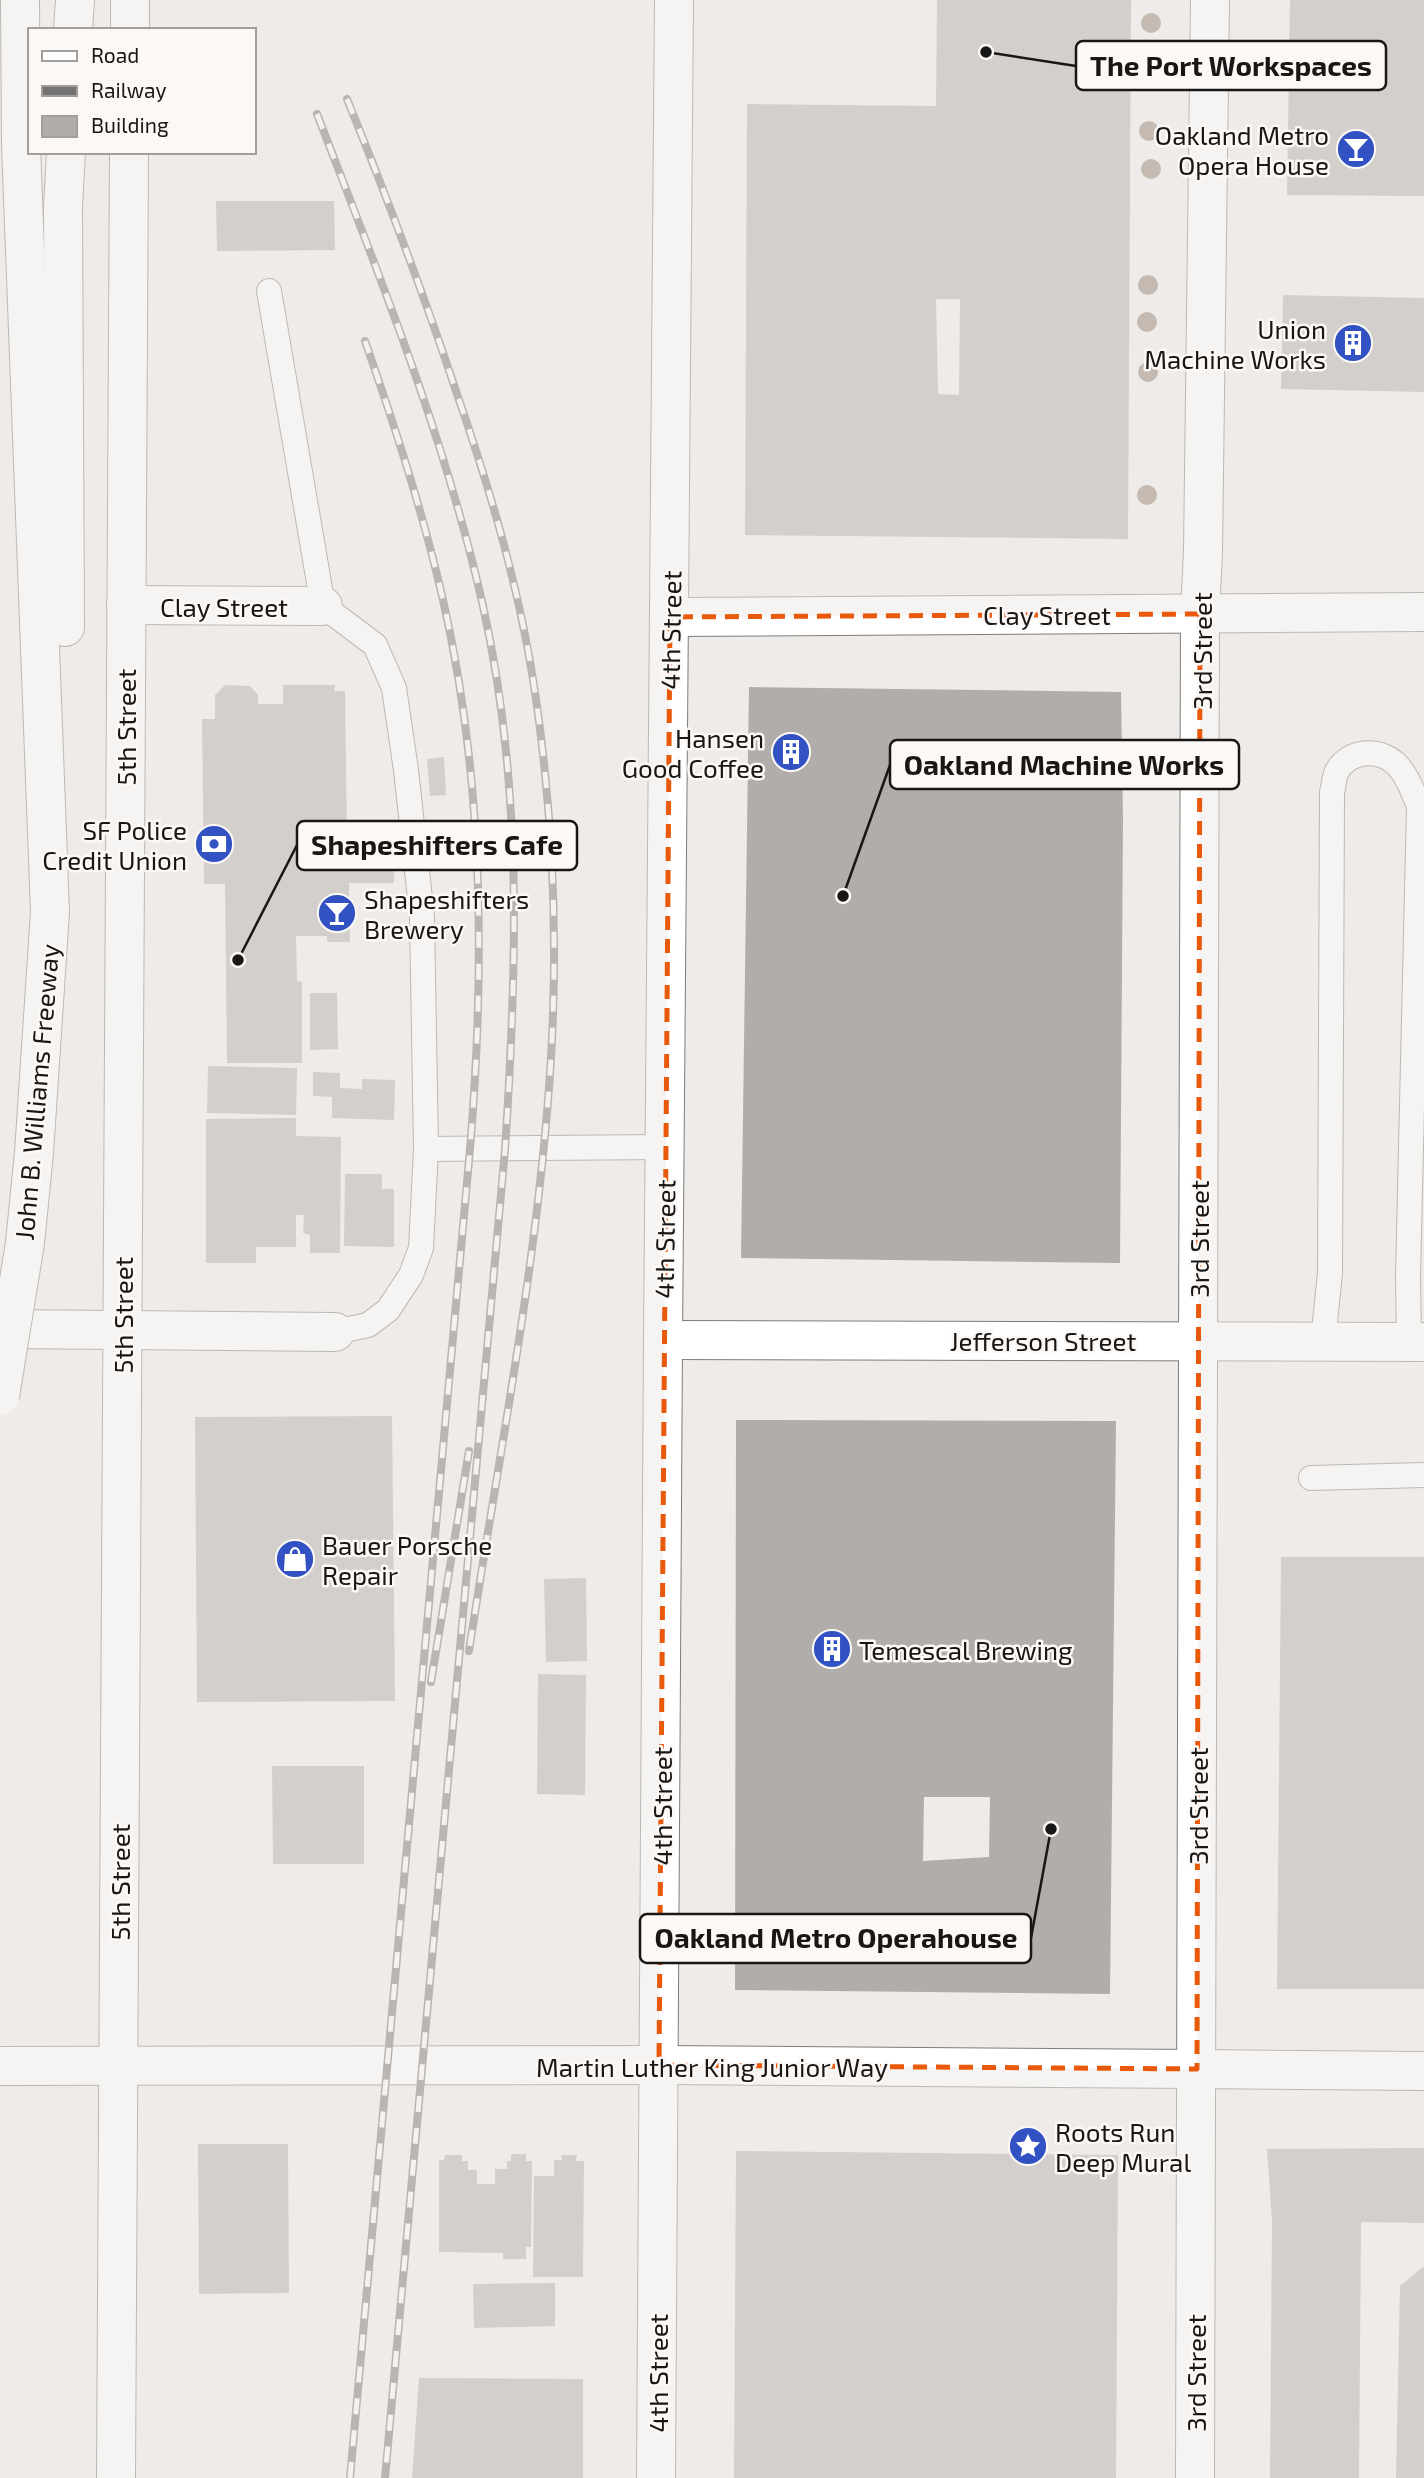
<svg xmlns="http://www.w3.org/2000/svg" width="1424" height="2478" font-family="'Exo 2',sans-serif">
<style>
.building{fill:#b1adab;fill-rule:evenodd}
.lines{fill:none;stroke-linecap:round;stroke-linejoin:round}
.lane-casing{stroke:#7f7c79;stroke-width:26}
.street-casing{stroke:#7f7c79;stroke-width:40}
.secondary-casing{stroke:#7f7c79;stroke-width:40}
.primary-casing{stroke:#7f7c79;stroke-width:40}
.highway-casing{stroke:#7f7c79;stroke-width:40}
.lane{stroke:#fff;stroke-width:24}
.street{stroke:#fff;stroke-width:38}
.secondary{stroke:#fff;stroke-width:38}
.primary{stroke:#fff;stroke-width:38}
.highway{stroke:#fff;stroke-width:38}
.rail-casing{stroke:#757371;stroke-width:8}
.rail{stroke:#fcf8f6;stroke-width:5;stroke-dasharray:16;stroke-linecap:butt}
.highway-bridge-casing{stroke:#7f7c79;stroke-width:40;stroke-linecap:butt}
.highway-bridge{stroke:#fff;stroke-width:38}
.tree{fill:#907f71}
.marked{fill:none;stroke:#e8590c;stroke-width:5;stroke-dasharray:14 9;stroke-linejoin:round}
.labels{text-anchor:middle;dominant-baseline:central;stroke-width:5;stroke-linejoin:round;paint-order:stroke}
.poi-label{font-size:26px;fill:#181716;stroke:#fcf8f6;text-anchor:end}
.street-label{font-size:26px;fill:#181716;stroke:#fcf8f6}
.leader{fill:none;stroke:#181716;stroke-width:2.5}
.callout-dot{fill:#181716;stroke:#fcf8f6;stroke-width:2.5}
.callout{fill:#fcf8f6;stroke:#181716;stroke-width:2.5}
.callout-label{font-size:28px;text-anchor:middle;font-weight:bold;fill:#181716}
</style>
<rect width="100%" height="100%" fill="#efebe8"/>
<g class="building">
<path d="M937,0H1131L1128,539L745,535L747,104L936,106ZM936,299H960L959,395L938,394Z"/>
<path d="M1290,0H1424V196L1287,195Z"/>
<path d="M216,201H334L335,250L217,251Z"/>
<path d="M1283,295L1424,298V392L1281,389Z"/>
<path d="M225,685L250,686L258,695V704H283V685H335L334,691H345L347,843H393L394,883H349L350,942H327V936H296L297,981L302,982V1063H227L225,884H204L202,719H215V695Z"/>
<path d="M749,687L1121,692L1123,820L1120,1263L741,1258Z"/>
<path d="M444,757L446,795L430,796L427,759Z"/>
<path d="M310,993H337L338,1049L310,1050Z"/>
<path d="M208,1066L297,1068L296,1115L207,1113Z"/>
<path d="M313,1072L340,1073V1088L362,1089V1079L395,1080L394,1120L332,1118V1097L313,1096Z"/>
<path d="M296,1118V1136L341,1137L340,1253H310V1235L303,1233L304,1215H296V1247H256V1263H206V1119Z"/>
<path d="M345,1174H382V1189H394V1247L344,1246Z"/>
<path d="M392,1416L395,1701L197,1702L195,1417Z"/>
<path d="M736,1420L1116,1421L1110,1994L735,1990ZM924,1797H990L989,1857L923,1861Z"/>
<path d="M1281,1557H1424V1989H1277Z"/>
<path d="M586,1578L587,1661L546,1662L544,1579Z"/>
<path d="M538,1674L586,1675L585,1795L537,1794Z"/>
<path d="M272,1766H364V1864H273Z"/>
<path d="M198,2144H288L289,2293L199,2294Z"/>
<path d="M1424,2148V2223L1361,2222L1359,2478H1270L1272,2221L1267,2149Z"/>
<path d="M736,2151L1118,2155L1116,2478H734Z"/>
<path d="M511,2154H526V2161H532L531,2247H526V2259H503V2253L439,2252V2160H444L445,2155H462V2161H468V2170H477V2184H495V2169H507V2161H511Z"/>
<path d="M561,2155H577L576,2161H584L583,2277H533L534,2176H554V2160H562Z"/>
<path d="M1424,2266V2478H1396L1400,2286Z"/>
<path d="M555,2283V2326L474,2328L473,2284Z"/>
<path d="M419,2378L583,2379V2478H412Z"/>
</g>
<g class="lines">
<g class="lane-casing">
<g id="lane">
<path d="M269,291L323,606L375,645L394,688L406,770L422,917L426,1149L665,1147"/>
<path d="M335,1332L368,1325L388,1310L411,1275L421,1248L426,1149"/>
<path d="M1323,1341L1330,1273L1332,792C1334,786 1334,776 1337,771C1349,750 1378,748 1395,763C1407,774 1413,792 1419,806L1408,1276L1409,1342"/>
<path d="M1311,1478L1424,1475"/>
</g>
</g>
<g class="street-casing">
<g id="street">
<path d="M126,605L323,606"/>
<path d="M670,617L1424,612"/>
<path d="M122,1330L335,1332"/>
<path d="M663,1340L1424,1342"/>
<path d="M1197,2069L1424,2071"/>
<path d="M656,2478L663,1340L674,0"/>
</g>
</g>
<g class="secondary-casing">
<g id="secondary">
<path d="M0,1329L122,1330"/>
<path d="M0,2066L659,2065L1197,2069"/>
<path d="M1195,2478L1200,614L1203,552L1210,0"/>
</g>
</g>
<g class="primary-casing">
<g id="primary">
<path d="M130,30V0"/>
<path d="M116,2478L129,152"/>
</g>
</g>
<g class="highway-casing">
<g id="highway">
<path d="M20,0L21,145L50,912"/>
<path d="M73,30L75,0"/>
<path d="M65,627L63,207L66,152"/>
</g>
</g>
<use href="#lane" class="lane"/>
<use href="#street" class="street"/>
<use href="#secondary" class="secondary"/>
<use href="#primary" class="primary"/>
<use href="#highway" class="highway"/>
<g class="rail-casing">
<g id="rail">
<path d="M347,99C386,195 423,292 456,391C491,492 521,593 536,699C553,818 558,938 551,1058C539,1257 499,1453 469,1651"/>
<path d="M317,114C379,275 445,437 483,606C523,785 517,968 505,1150L385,2478"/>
<path d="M431,1682L469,1451"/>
<path d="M350,2478L470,1149C485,967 484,779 443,600C423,512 395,427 365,341"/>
</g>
</g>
<use href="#rail" class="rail"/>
<g class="highway-bridge-casing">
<path id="highway-bridge" d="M0,1396L25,1243L34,1153L50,912"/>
</g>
<use href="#highway-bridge" class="highway-bridge"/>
</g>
<g class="tree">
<circle cx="1151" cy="23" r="10"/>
<circle cx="1149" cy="131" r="10"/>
<circle cx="1151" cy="169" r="10"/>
<circle cx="1148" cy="285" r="10"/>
<circle cx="1147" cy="322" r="10"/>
<circle cx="1148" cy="372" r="10"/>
<circle cx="1147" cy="495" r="10"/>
</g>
<path d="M0 0H1424V2478H0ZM1200,614L1197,2069L659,2065L670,617Z" fill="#efebe8" fill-opacity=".55" fill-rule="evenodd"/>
<path class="marked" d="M1200,614L1197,2069L659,2065L670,617Z"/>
<defs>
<g id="bar-disc" transform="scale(2.0125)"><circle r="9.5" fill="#3252c3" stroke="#fcf8f6"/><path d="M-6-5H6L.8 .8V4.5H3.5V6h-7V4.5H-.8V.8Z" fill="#fff"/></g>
<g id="building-disc" transform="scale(2.0125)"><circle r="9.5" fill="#3252c3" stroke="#fcf8f6"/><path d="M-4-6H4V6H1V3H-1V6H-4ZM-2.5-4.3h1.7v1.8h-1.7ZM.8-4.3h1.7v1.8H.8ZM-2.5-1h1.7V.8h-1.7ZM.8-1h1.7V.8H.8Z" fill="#fff"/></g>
<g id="bank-disc" transform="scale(2.0125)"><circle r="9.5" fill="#3252c3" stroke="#fcf8f6"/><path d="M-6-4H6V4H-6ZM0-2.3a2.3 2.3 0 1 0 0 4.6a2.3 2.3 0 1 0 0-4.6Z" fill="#fff"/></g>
<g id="shop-disc" transform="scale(2.0125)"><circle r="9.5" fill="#3252c3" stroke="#fcf8f6"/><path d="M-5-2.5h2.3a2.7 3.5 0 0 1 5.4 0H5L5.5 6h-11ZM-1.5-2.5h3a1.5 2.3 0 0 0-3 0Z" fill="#fff"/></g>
<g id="sight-disc" transform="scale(2.0125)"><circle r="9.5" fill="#3252c3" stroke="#fcf8f6"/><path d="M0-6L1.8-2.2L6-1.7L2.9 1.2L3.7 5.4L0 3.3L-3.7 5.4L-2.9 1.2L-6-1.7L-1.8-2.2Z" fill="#fff"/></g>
</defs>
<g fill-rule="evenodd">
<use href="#bar-disc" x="1356" y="149"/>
<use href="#building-disc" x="1353" y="343"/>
<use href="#building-disc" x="791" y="752"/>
<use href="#bank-disc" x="214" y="844"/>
<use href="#bar-disc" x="337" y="913"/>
<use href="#shop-disc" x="295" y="1559"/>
<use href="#building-disc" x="832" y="1649"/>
<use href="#sight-disc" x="1028" y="2146"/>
</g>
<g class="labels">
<g class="poi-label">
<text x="1329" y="134">Oakland Metro<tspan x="1329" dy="30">Opera House</tspan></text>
<text x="1326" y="328">Union<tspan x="1326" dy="30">Machine Works</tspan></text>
<text x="764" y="737">Hansen<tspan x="764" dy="30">Good Coffee</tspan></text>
<text x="187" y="829">SF Police<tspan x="187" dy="30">Credit Union</tspan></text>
<text x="364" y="898" text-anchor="start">Shapeshifters<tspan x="364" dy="30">Brewery</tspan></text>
<text x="322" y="1544" text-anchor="start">Bauer Porsche<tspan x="322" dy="30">Repair</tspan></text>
<text x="859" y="1649" text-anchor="start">Temescal Brewing</text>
<text x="1055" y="2131" text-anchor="start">Roots Run<tspan x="1055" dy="30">Deep Mural</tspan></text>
</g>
<g class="street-label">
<text x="224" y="606">Clay Street</text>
<text x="1047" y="614">Clay Street</text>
<text transform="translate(670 630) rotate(-89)">4th Street</text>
<text transform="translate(1201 651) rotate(-90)">3rd Street</text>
<text transform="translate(125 727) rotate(-90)">5th Street</text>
<text transform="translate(36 1092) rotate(-85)">John B. Williams Freeway</text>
<text transform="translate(664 1239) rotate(-89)">4th Street</text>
<text transform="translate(1198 1239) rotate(-90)">3rd Street</text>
<text transform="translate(122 1315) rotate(-90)">5th Street</text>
<text x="1043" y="1340">Jefferson Street</text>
<text transform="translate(661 1806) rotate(-90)">4th Street</text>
<text transform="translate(1197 1806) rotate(-90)">3rd Street</text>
<text transform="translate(119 1882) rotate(-90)">5th Street</text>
<text x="712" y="2066">Martin Luther King Junior Way</text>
<text transform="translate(657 2373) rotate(-90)">4th Street</text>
<text transform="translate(1195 2373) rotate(-90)">3rd Street</text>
</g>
</g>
<path class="leader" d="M986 52L1076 66M843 896L890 765M238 960L297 845M1051 1829L1031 1938"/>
<g class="callout-dot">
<circle cx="986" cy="52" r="7"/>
<circle cx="843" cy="896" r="7"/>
<circle cx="238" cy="960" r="7"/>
<circle cx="1051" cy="1829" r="7"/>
</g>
<g class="callout">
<rect x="1076" y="41" width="310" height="49" rx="7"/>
<rect x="890" y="740" width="349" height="49" rx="7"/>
<rect x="297" y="821" width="280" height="49" rx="7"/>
<rect x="640" y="1914" width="391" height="49" rx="7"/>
</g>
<g class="callout-label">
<text x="1231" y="76">The Port Workspaces</text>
<text x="1064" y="775">Oakland Machine Works</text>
<text x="437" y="855">Shapeshifters Cafe</text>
<text x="836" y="1948">Oakland Metro Operahouse</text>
</g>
<rect x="28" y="28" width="228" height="126" fill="#fcf8f6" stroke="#a19e9c" stroke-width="2"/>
<rect x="42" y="51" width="35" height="10" fill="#ffffff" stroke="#a19e9c" stroke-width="2"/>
<text x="91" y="63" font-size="21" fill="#181716">Road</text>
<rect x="42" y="86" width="35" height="10" fill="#757371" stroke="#a19e9c" stroke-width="2"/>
<text x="91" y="98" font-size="21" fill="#181716">Railway</text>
<rect x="42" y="116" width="35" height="21" fill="#b1adab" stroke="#a19e9c" stroke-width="2"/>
<text x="91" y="133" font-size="21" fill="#181716">Building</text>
</svg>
